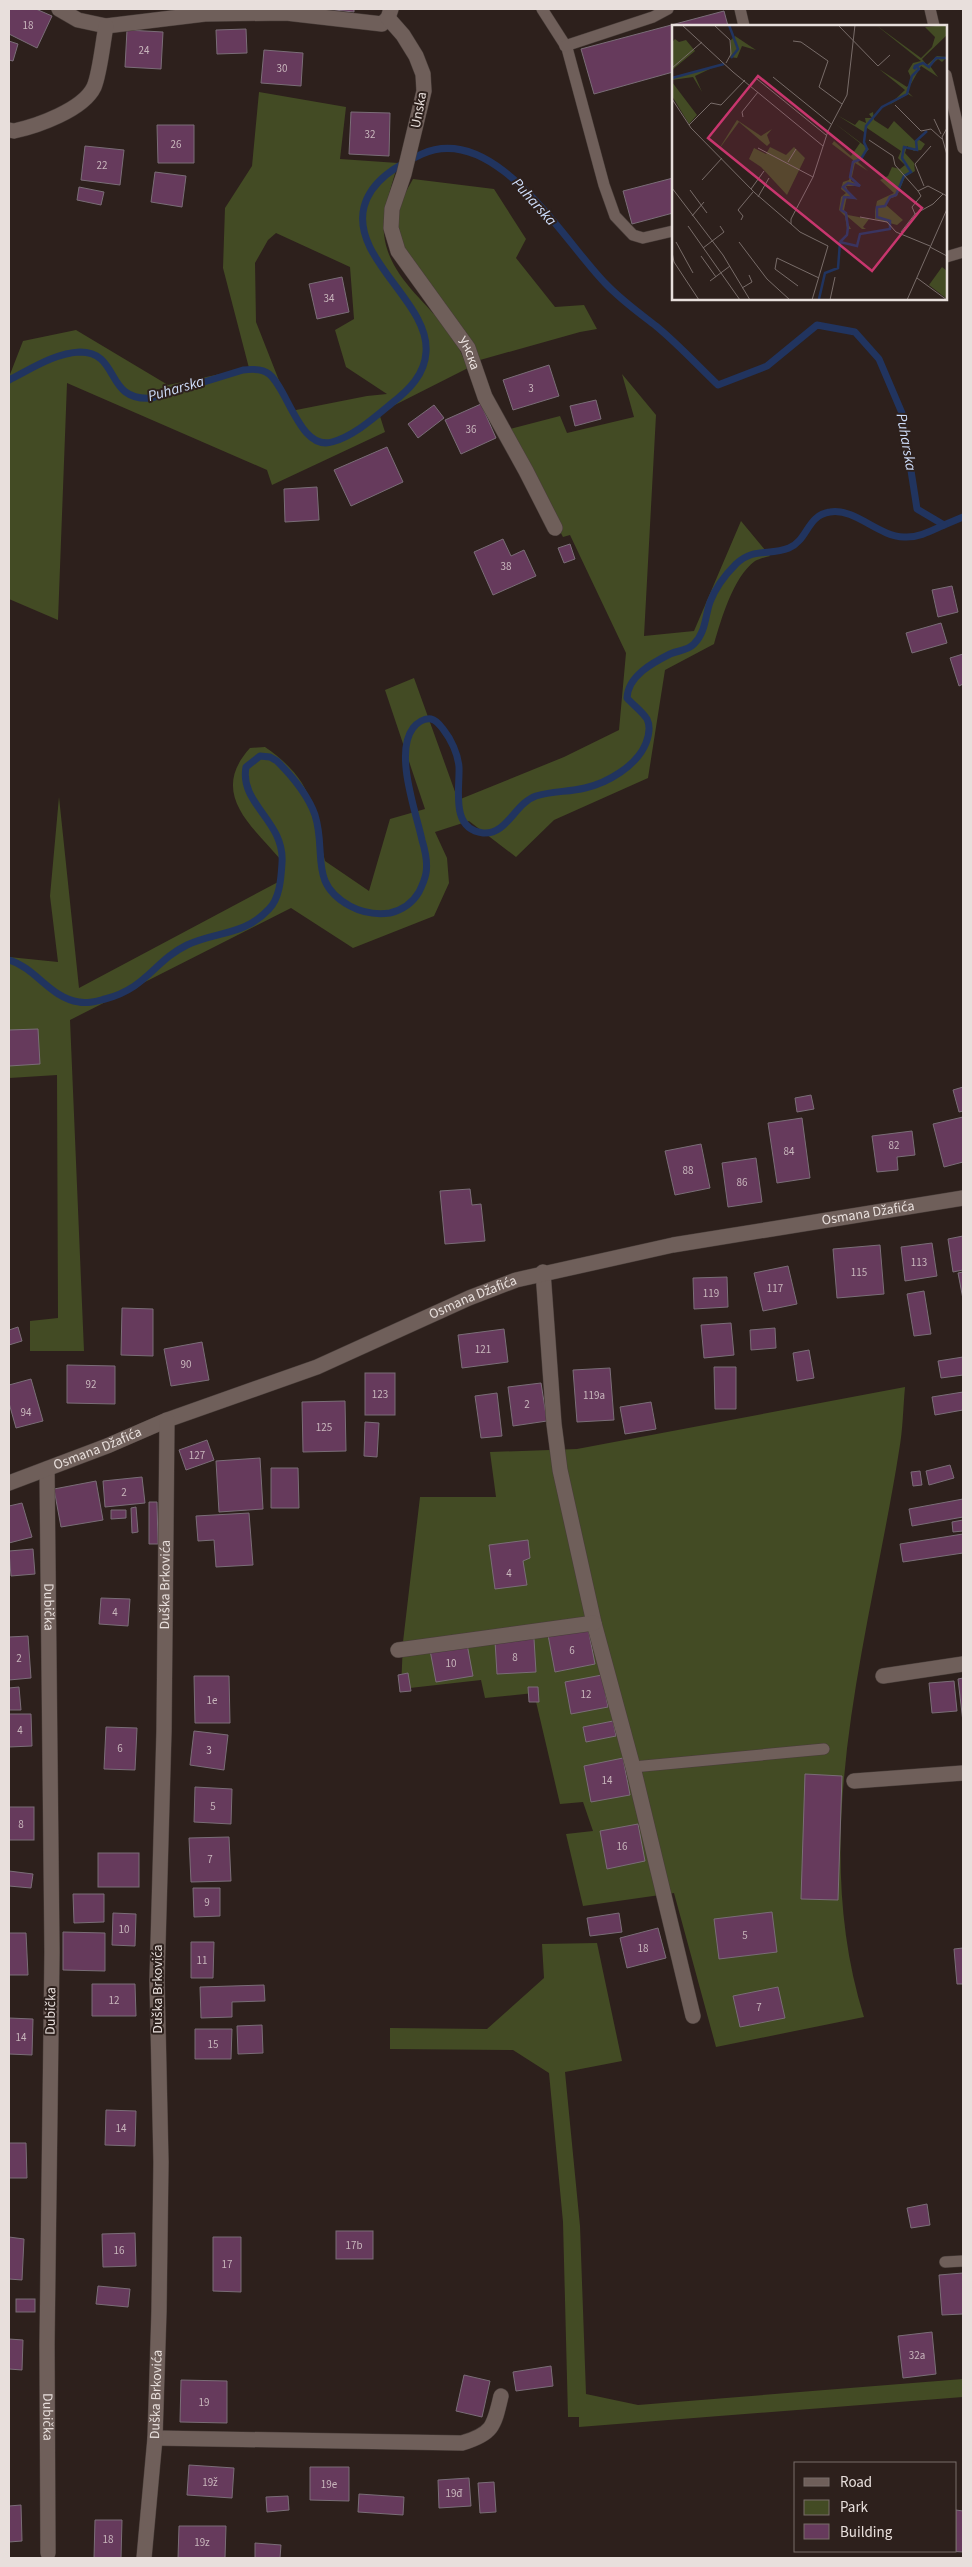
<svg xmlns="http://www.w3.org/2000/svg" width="972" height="2567" font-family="'Source Sans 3',sans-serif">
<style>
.green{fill:#434b24;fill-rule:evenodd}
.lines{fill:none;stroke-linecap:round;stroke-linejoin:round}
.stream{stroke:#21345f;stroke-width:7}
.building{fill:#663a5c;stroke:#7a6d77}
.lane-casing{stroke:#483d39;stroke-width:12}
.street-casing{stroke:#483d39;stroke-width:16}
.lane{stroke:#6f5f5a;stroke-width:11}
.street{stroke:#6f5f5a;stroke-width:15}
.labels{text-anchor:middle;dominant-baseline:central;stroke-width:4;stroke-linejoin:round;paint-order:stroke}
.number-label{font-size:11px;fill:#c8b6bc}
.street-label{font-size:14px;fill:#e8dfdc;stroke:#2d201c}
.water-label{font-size:15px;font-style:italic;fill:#ceddfa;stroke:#2d201c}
.inset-river{fill:none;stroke:#21345f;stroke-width:2.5}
.inset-road{fill:none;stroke:#786c69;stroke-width:1}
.view{fill:#c8366e;fill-opacity:0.15;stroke:#c8366e;stroke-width:2.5}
.inset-edge{fill:none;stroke:#e8dfdc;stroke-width:2.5}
</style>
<rect width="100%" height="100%" fill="#2d201c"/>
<g class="green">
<path d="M259,92L346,107L340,159L398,163C392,186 382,210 384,234C388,274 423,299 446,328C457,340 461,354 468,368L379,413L385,432L272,485L267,470L67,383L58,620L9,599V377L23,341L76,330L168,385L249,368L223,268L225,208L252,166ZM276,233L350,267L354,319L335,330L346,367L387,394L367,396L291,411L256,322L255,263L268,240Z"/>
<path d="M413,179L494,189L526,239L516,258L555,307L584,305L597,329L580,332L480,360C454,323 399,263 398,218C398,204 406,192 413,179Z"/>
<path d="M622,374L656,415L644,636L694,631L741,521L770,556C765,557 759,559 755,561C733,577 721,620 714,644L665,670L648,778L554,820L516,857L469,821L435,832L447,858L449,883L434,916L353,948L291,908L70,1020L84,1351H30V1321L58,1318L57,1075L9,1078V957L58,962L50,896L59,797L79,988L280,881L281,860C251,825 209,793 250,748L265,747C314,781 313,807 325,861L369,891L390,819L425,809L385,690L414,678L458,800L564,757L619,730L626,653L570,535L563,537L506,430L560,416L567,433L634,417Z"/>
<path d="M905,1387C903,1408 903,1430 899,1451C870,1635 806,1832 864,2017L716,2047L674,1893L583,1906L566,1834L593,1831L583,1802L560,1804L534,1693L485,1698L481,1680L401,1689L403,1642L420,1497H496L490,1452L577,1449Z"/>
<path d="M597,1943L622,2061L565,2072L580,2226L586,2394L638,2405L963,2379V2397L579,2427V2417H568L563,2222L549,2073L513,2050L390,2049V2028L487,2029L544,1978L542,1944Z"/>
</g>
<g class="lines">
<g class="stream">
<path d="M9,380C31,369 55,353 80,352C121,352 104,402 152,398L243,370C251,369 262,368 269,374C288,389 300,451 332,442C354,436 375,417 392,403C409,390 425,374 426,352C430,303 351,259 364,207C371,180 398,165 422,154C495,121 563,240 605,283C621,300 638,312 656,326C678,344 698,366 718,385L767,366L817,325L855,332L879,359L902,413L917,509L944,525L963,517"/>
<path d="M9,960C36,968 50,998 79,1002C88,1004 97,1001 105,999C147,988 154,961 187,945C217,931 244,936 269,909C280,898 281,878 282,863C285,821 239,804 246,767L260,756L270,757L277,761C292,776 308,795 315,815C327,853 308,883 350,906C363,913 375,915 390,913C402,910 412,904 419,892C422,886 425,879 426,873C428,862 425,850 422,840C416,812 394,753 413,728C417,723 424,718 431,719C436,720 440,725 443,729C451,739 458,754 459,767C460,789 450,829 483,833C507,835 515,803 536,796C551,791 569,792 585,788C607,783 637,766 646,743C649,735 651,727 647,719C642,711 633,705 627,698C628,676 652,663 670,654C679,650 687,651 694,644C706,632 705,616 710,602C715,589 726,574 736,564C754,547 769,556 789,548C808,540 807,515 830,512C856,508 877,536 904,537C918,538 931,531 944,525"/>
</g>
</g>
<g class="building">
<path d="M9,9H36L52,16L37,48L9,34Z"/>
<path d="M324,9H354V12Z"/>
<path d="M724,11L728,26H673V72L594,94L581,49Z"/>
<path d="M246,29L247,53L217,54L216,30Z"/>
<path d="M127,30L163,32L161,69L125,67Z"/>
<path d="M9,41L18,44L13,61L9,60Z"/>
<path d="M264,50L303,53L301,86L261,83Z"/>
<path d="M351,112L390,113L389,156L349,154Z"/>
<path d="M157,125H194V163H158Z"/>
<path d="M85,146L124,150L120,185L81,180Z"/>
<path d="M155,172L186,176L182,207L151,202Z"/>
<path d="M673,178V213L632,224L623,191Z"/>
<path d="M79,187L104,192L101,205L77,200Z"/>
<path d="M342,277L349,312L317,319L309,284Z"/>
<path d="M549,365L559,396L513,410L503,380Z"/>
<path d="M596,400L601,419L575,426L570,406Z"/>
<path d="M481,404L496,438L461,454L445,420Z"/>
<path d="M434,405L444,418L418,438L408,424Z"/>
<path d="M387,447L403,482L351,506L334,470Z"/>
<path d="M317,487L319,520L285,522L284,489Z"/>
<path d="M503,539L511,556L524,550L536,576L493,595L474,552Z"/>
<path d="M570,544L575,559L564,563L558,548Z"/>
<path d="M952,586L958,612L938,617L932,590Z"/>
<path d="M941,623L947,643L912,653L906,633Z"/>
<path d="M963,654V684L959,686L950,658Z"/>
<path d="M38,1029L40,1064L9,1066V1030Z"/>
<path d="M963,1087V1111L959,1112L953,1090Z"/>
<path d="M811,1095L814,1109L797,1112L795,1098Z"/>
<path d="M963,1117V1162L944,1167L933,1124Z"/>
<path d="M802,1118L810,1178L777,1183L768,1123Z"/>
<path d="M912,1131L915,1155L897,1157L898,1170L877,1172L872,1136Z"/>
<path d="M701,1144L710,1188L675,1195L665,1151Z"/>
<path d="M756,1158L762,1202L728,1207L722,1163Z"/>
<path d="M470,1189L472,1205L481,1204L485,1241L445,1244L440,1191Z"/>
<path d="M963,1236V1270L953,1272L948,1239Z"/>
<path d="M932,1243L937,1276L905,1281L901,1247Z"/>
<path d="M880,1245L884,1294L837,1298L833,1249Z"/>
<path d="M788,1266L797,1304L763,1311L754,1273Z"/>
<path d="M963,1272V1299L958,1273Z"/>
<path d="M727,1277L728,1307L694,1309L693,1278Z"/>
<path d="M924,1291L931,1334L914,1336L907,1294Z"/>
<path d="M122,1308L153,1309V1356L121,1355Z"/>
<path d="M731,1323L734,1355L704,1358L701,1325Z"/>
<path d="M18,1327L22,1341L9,1345V1330Z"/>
<path d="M775,1328L776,1348L751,1350L750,1330Z"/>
<path d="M504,1329L508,1362L462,1368L458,1335Z"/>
<path d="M202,1342L209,1380L171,1386L164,1349Z"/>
<path d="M809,1350L814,1378L797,1381L793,1353Z"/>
<path d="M963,1357V1375L941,1378L938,1361Z"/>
<path d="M67,1365L115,1366V1404L67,1403Z"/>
<path d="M714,1367H736V1409H715Z"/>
<path d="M610,1368L614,1420L577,1422L573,1370Z"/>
<rect x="365" y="1373" width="30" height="42"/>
<path d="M31,1379L43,1421L16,1428L9,1403V1385Z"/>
<path d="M541,1383L547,1421L513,1426L508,1387Z"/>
<path d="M963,1392V1410L935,1415L932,1397Z"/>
<path d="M497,1393L502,1436L481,1438L475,1396Z"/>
<path d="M345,1401L346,1451L303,1452L302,1402Z"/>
<path d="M651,1402L656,1429L625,1434L620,1407Z"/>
<path d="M365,1422L379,1423L377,1457L364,1456Z"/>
<path d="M207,1440L214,1460L186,1470L179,1450Z"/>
<path d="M260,1458L263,1509L219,1512L216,1461Z"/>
<path d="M950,1465L954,1478L929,1485L926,1471Z"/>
<path d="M271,1468H298L299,1508H271Z"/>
<path d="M920,1471L922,1485L913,1486L911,1472Z"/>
<path d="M142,1477L145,1503L105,1507L103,1481Z"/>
<path d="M96,1481L103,1520L61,1527L54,1489Z"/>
<path d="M963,1499V1517L912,1526L909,1509Z"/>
<path d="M149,1502H157L158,1544H149Z"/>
<path d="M22,1503L32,1537L9,1543V1506Z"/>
<path d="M136,1507L138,1532L132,1533L131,1508Z"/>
<path d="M111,1510H126V1518L111,1519Z"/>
<path d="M249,1513L253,1565L216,1567L214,1540L198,1541L196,1516Z"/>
<path d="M963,1520V1531L953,1532L952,1522Z"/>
<path d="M963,1534V1553L903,1562L900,1544Z"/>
<path d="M528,1540L530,1558L523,1561L527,1585L495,1589L489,1545Z"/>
<path d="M33,1549L35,1574L11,1576L9,1551Z"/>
<path d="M101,1598L130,1599L128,1626L99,1624Z"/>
<path d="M588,1628L595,1664L555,1672L548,1635Z"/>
<path d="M28,1636L31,1678L9,1680V1637Z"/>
<path d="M534,1639L536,1672L497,1674L495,1641Z"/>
<path d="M467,1644L473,1676L436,1682L430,1650Z"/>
<path d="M408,1673L411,1691L400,1692L398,1675Z"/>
<path d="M602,1675L608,1707L571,1714L565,1682Z"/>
<path d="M194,1676H229L230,1723H195Z"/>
<path d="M963,1678V1722L958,1679Z"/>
<path d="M954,1681L957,1711L932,1713L929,1683Z"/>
<path d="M19,1687L21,1710H9V1688Z"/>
<path d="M528,1687H538L539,1702H529Z"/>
<path d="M9,1714H31L32,1746L9,1747Z"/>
<path d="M613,1721L616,1736L586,1742L583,1727Z"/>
<path d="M106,1727L137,1728L135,1770L104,1769Z"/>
<path d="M194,1731L228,1735L224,1770L190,1765Z"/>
<path d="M623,1758L630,1795L591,1802L584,1766Z"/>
<path d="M805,1774L842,1776L838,1900L801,1899Z"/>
<path d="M195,1787L232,1789L231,1824L194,1822Z"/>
<rect x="9" y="1807" width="25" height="33"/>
<path d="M638,1824L645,1861L607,1869L600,1831Z"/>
<path d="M229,1837L231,1881L191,1882L189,1838Z"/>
<rect x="98" y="1853" width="41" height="34"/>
<path d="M9,1871L33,1874L31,1888L9,1886Z"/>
<path d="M193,1888H220V1916L194,1917Z"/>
<path d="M73,1894H104V1922L74,1923Z"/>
<path d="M772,1912L777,1952L719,1959L714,1919Z"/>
<path d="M113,1913L136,1914L135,1946L112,1945Z"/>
<path d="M619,1913L622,1932L590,1936L587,1918Z"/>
<path d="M658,1928L666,1958L627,1968L620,1938Z"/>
<path d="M63,1932L105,1933V1971L63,1970Z"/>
<path d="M9,1933H26L28,1975H9Z"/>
<path d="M191,1942H214L213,1978H191Z"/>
<path d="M963,1948V1984H957L954,1949Z"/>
<path d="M92,1984H135L136,2016H92Z"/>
<path d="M264,1985L265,2001L232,2002V2017L201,2018L200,1987Z"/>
<path d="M778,1987L785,2018L740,2027L733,1996Z"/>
<path d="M9,2018L33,2019L32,2055L9,2054Z"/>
<path d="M262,2025L263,2053L238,2054L237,2026Z"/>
<path d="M195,2029H232L231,2059H195Z"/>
<path d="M106,2110L136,2111L135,2146L105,2145Z"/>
<path d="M9,2143H26L27,2178H9Z"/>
<path d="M927,2204L930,2225L911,2228L907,2208Z"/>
<rect x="336" y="2231" width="37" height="28"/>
<path d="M135,2233L136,2266L103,2267L102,2234Z"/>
<path d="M9,2237L24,2239L22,2280L9,2279Z"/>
<path d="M213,2237H241V2292L213,2291Z"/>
<path d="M963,2273V2314L942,2315L939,2275Z"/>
<path d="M98,2286L130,2289L128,2307L96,2304Z"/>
<rect x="16" y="2299" width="19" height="13"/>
<path d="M932,2332L936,2374L903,2378L898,2336Z"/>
<path d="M9,2339L23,2340L22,2370L9,2369Z"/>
<path d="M551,2366L553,2386L516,2391L513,2372Z"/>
<path d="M464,2375L490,2381L482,2417L456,2411Z"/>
<path d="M181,2380L227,2381V2423L180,2422Z"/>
<path d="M189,2465L234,2468L232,2498L187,2495Z"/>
<path d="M310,2467H349V2501L310,2500Z"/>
<path d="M469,2478L471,2506L439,2508L438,2480Z"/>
<path d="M494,2482L496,2512L480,2513L478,2483Z"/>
<path d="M359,2494L404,2497L403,2515L358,2512Z"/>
<path d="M288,2496L289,2510L267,2512L266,2497Z"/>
<path d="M21,2505L22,2541L9,2542V2506Z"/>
<path d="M956,2510L963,2511V2552L948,2551H956Z"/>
<path d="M95,2520H122L121,2558H94Z"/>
<path d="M179,2526H226L225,2558H178Z"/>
<path d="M255,2543L281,2545L280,2558H255Z"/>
</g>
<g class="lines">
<g class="lane-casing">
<g id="lane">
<path d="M542,9L567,48L604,185L615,216L633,235L643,238L673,231"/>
<path d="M740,9L744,26"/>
<path d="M930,9L934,26"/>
<path d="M565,46L653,17L668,9"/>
<path d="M946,75L963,148"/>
<path d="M946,257L963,252"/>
<path d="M633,1767L824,1749"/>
<path d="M945,2262L963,2261"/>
</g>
</g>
<g class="street-casing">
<g id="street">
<path d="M59,9L78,20L106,26L205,14L286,13L382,24L388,18L391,9"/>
<path id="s1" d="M388,18L403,35L416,56L423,74L424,91L404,174L392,209L391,228L398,251L468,348L485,397L526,471L555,528"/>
<path d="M9,130L14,131C37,126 83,110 94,87C100,73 103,41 106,26"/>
<path d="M543,1272L554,1424L560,1470L594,1623L633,1767L693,2016"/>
<path id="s2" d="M47,1469L52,1952L47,2345L48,2553"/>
<path id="s3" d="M9,1483L107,1446L167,1420L317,1367L469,1298L516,1280L673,1245L963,1198"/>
<path d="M398,1650L594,1623"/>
<path d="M883,1676L963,1664"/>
<path d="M854,1781L963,1773"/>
<path d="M155,2438L462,2443C493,2434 494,2426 501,2396"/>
<path id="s4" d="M144,2558L155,2438L159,2311L161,2162L157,1980L164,1731L167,1420"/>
</g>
</g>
<use href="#lane" class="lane"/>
<use href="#street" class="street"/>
</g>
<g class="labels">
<g class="number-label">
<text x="28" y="25">18</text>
<text x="144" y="50">24</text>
<text x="282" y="68">30</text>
<text x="370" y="134">32</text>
<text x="176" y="144">26</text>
<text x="102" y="165">22</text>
<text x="329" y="298">34</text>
<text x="531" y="388">3</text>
<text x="471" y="429">36</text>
<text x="506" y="566">38</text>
<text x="894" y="1145">82</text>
<text x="789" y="1151">84</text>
<text x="688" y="1170">88</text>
<text x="742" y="1182">86</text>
<text x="919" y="1262">113</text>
<text x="859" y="1272">115</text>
<text x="775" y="1288">117</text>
<text x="711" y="1293">119</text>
<text x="483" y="1349">121</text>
<text x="186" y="1364">90</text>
<text x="91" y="1384">92</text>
<text x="380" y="1394">123</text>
<text x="594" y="1395">119a</text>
<text x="527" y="1404">2</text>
<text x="26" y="1412">94</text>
<text x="324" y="1427">125</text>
<text x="197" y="1455">127</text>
<text x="124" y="1492">2</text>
<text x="509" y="1573">4</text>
<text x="115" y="1612">4</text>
<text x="572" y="1650">6</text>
<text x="515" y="1657">8</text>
<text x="19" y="1658">2</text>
<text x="451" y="1663">10</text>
<text x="586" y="1694">12</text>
<text x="212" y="1700">1e</text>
<text x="20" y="1730">4</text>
<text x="120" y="1748">6</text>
<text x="209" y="1750">3</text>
<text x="607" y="1780">14</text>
<text x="213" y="1806">5</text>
<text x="21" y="1824">8</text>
<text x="622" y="1846">16</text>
<text x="210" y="1859">7</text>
<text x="207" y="1902">9</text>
<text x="124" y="1929">10</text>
<text x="745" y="1935">5</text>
<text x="643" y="1948">18</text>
<text x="202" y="1960">11</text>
<text x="114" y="2000">12</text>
<text x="759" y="2007">7</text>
<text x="21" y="2037">14</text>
<text x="213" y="2044">15</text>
<text x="121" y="2128">14</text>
<text x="354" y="2245">17b</text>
<text x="119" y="2250">16</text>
<text x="227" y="2264">17</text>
<text x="917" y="2355">32a</text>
<text x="204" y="2402">19</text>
<text x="210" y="2482">19ž</text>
<text x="329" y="2484">19e</text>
<text x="454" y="2493">19đ</text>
<text x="108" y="2539">18</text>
<text x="202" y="2542">19z</text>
</g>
<g class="street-label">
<text transform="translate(419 110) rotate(-79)">Unska</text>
<text stroke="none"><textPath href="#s1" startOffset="374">Унска</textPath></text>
<text stroke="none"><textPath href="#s3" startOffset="905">Osmana Džafića</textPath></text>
<text stroke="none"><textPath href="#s3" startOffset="500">Osmana Džafića</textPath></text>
<text stroke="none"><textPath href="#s3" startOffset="95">Osmana Džafića</textPath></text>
<text stroke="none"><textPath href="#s4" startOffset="974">Duška Brkovića</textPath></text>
<text stroke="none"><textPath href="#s2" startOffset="138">Dubička</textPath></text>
<text transform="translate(158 1989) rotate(-90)">Duška Brkovića</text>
<text transform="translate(51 2011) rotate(-89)">Dubička</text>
<text stroke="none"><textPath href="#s4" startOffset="164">Duška Brkovića</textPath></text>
<text stroke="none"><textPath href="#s2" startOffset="948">Dubička</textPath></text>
</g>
<g class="water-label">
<text transform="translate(534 202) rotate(48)">Puharska</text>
<text transform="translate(176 389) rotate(-16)">Puharska</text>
<text transform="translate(906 442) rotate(80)">Puharska</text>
</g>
</g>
<g transform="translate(672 25)">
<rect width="275" height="275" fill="#2d201c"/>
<path d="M204,0L249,33L260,22L263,12L253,2L275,0V10L250,34L255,40L265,31L275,32L270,37L266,34L258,41L266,52L249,41L235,66L241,72L236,69L217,80L233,65L207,44L235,62L240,55L236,46L241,38L249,36ZM63,11L84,25L70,21L65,33L58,32L59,15ZM3,14L7,17L14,15L23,26L0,45V17ZM40,43L23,51L30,67L21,52L0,55V52ZM0,57L25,90L17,99L0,71ZM201,87L202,95L216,104L222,96L244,117L246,114L253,119L249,125L242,126L235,121L233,128L242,138L243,146L233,152L225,171L217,174L214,180L231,195L225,200L203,194V186L205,176L222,168L208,155L216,151L220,142L228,144L233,140L226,133L229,126L195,103L192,107L165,90L183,100L187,95L194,98L193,93H200L197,89ZM65,95L89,111L100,104L95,110L98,118L95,121L67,97L45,127ZM161,97L197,124L186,137L196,146L183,138L179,156L189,161H174L177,169L186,175L175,171L172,185L176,190L197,194L191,202L194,204H190L176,192L174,195L179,204H175L173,191L167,185L169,172L174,168L169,164L171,157L177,155L181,135L160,119L162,116L179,131L188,118ZM98,122L114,130L122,122L133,133L115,170L89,142L77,134L82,123L94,129ZM270,242L275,246V274L257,260Z" fill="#434b24"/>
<path class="inset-river" d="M57,0L66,24L59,33M0,53L52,39M168,217L175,210L176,202L174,188L169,185L172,172L182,173L171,162L176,158L188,161L178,152L181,137L189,134L195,124L192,117L194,101L210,82L235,69L240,51L247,44L245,41L242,44L243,41L251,38L257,42L264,33H275M147,274L153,248L166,243L168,217L185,221L188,209L218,204V196L205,192V182L213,181L218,172L224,170L232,151L239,147L230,133L232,122L245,125L244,116L255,106"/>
<path class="inset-road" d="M10,0L61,47L151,121M42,0L58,15L59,29L54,38M166,0L206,41L218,30M121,16L129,17L156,36L147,62L170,79M0,43L30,17M101,52L159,99M85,54L154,110M0,74L19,103L83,168L119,199M223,80L249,106L259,104L270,114M71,92L70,87L86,67M262,94L269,109M17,100L39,78L49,80L73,55M275,103L270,112L275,130M197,115L221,131L223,140L246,166L256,161L275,171M86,123L141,152M116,137L124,124M30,155L50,133M252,161L243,139L259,121M0,163L51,230L78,275M79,164L92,146M18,165L35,188M86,172L97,153M243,189L261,179L271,169M243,189L240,182L249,171L246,166M20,191L32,177M188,192L215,197L224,207L258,221M69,195L71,191L66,185L81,167M16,201L68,275M229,207L243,189M4,217L21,248M67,217L95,254L118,275M258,222L275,231M31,223L52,207L48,201M0,227L2,237L27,275M29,231L44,252M245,253L275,275M38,256L58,241M126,261L103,244L105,233L147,253M70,263L80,257L77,250M140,275L156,221L128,207L119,199V194L141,152L156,106L175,70L183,0M158,275L163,252M235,275L275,184"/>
<path class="view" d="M86,51L250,183L200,246L36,113Z"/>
<rect width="275" height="275" class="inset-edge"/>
</g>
<rect width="972" height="2567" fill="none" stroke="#e8dfdc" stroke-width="20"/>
<rect x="794" y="2462" width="162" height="90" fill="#2d201c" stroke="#786c69"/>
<rect x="804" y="2478" width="25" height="8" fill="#6f5f5a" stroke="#786c69"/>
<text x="840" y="2487" font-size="15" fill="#e8dfdc">Road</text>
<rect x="804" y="2500" width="25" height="15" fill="#434b24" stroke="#786c69"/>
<text x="840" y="2512" font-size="15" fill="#e8dfdc">Park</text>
<rect x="804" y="2524" width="25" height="15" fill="#663a5c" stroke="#786c69"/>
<text x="840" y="2537" font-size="15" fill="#e8dfdc">Building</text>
</svg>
